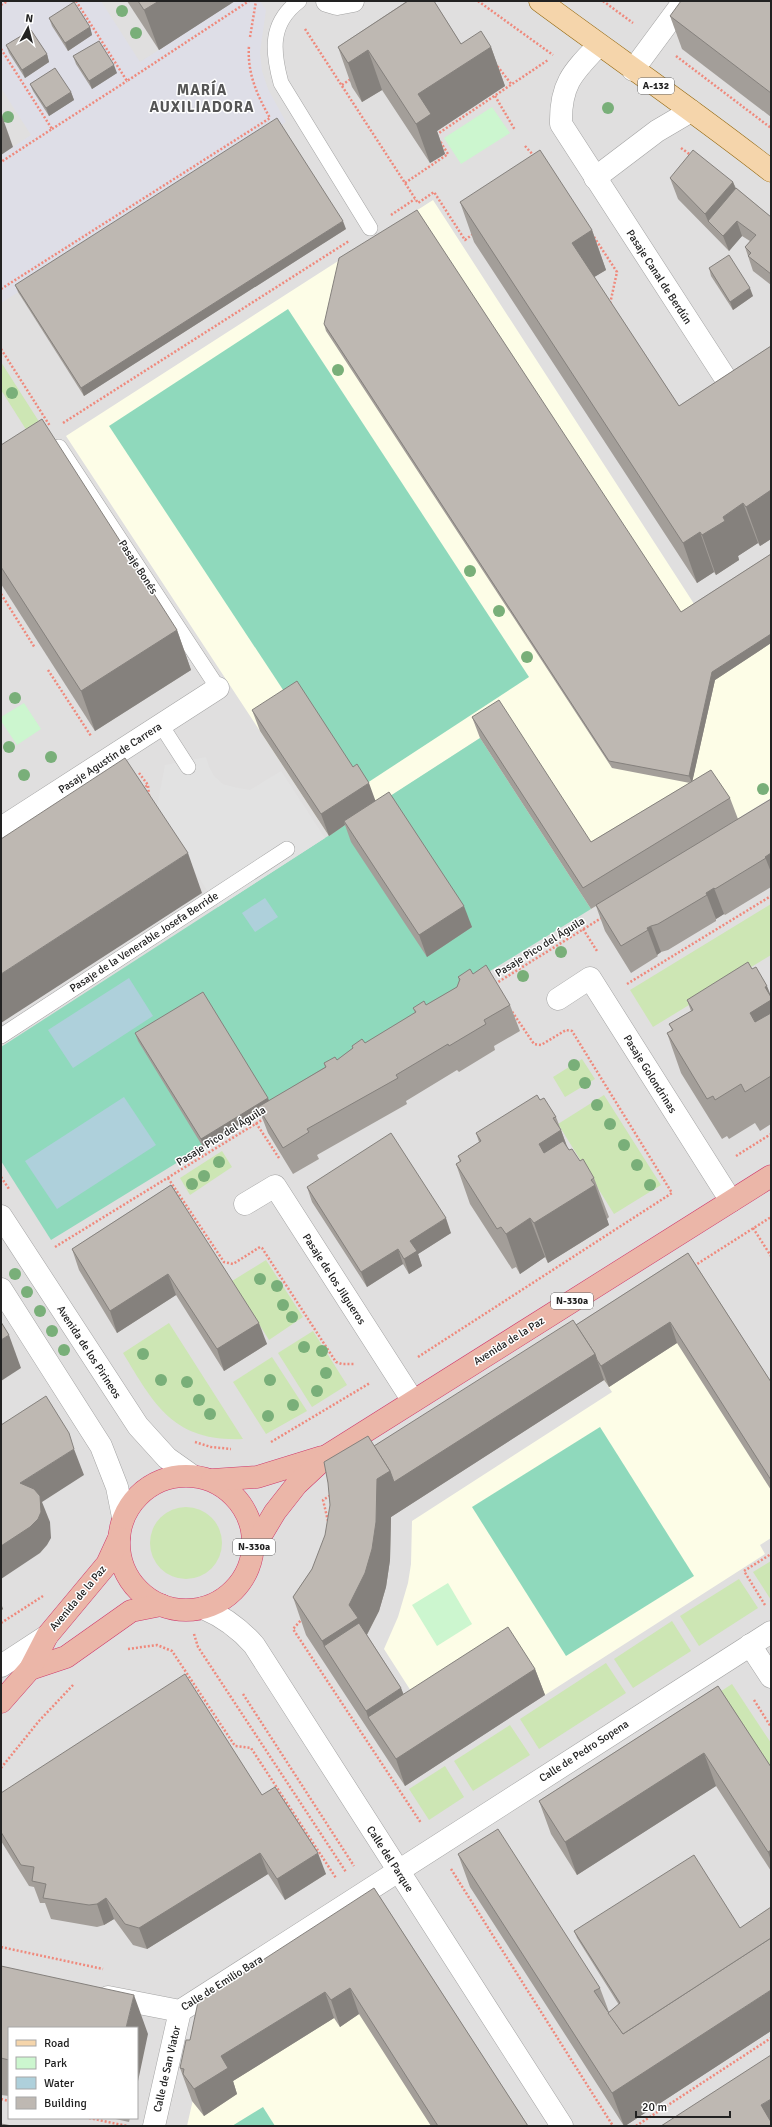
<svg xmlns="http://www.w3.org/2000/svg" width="772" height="2127" font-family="Signika,sans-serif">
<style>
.residential{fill:#e0dfdf;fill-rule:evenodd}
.education{fill:#fdfde7}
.grass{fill:#cde6b4}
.park{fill:#ccf6cf}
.pitch{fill:#8fd9bc}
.parking{fill:#e2e2e2}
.plaza{fill:#dedee7}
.water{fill:#aed0db}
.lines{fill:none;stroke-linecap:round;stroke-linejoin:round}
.service-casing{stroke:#a3a3a3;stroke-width:16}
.minor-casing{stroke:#a3a3a3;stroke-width:23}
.tertiary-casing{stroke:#a3a3a3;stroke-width:23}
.primary-casing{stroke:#93670d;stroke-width:23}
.trunk-casing{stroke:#ce386b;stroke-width:23}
.path{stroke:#ef897c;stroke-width:2.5;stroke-dasharray:2 2;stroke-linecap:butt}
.service{stroke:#fff;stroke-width:15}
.minor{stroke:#fff;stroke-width:22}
.tertiary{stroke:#fff;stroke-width:22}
.primary{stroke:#f5d5ab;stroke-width:22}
.trunk{stroke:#ebb6a8;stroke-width:22}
.tree{fill:#79af79}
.wall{fill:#a39e99}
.shaded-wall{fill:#85817d}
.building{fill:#beb8b2;stroke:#85817d}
.labels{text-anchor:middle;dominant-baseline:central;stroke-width:3;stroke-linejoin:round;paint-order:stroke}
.shield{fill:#fff;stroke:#646464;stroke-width:1}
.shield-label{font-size:10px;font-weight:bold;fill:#222}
.street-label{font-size:11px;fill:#222;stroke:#fff}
.district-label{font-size:15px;font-weight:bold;letter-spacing:1px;fill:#555;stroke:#fff}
</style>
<rect width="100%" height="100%" fill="#f1efe9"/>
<path class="residential" d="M1,1H771V2126H1ZM9,2028H137V2118H9Z"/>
<g class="education">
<path d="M433,200L698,610L771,564V798L591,909L480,738L329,836L66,436Z"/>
<path d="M696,1274L771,1391V1538L760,1545L765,1554L545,1695L418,1702L384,1649L398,1617L408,1583L411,1564L412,1521L612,1392L604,1380Z"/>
<path d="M384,1914L521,2126H187L194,2095L189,2094L195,2066Z"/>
</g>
<g class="grass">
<path d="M1,362L52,442L39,450L1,390Z"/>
<path d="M771,904V955L653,1027L630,990Z"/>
<path d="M582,1059L595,1079L565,1097L553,1077Z"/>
<path d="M604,1095L661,1185L614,1214L558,1124Z"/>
<path d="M222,1151L232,1167L190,1195L180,1178Z"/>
<path d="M266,1260L303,1317L269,1340L232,1281Z"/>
<path d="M169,1323L243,1439C174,1442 155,1406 123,1353Z"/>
<path d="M313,1331L347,1385L312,1407L278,1353Z"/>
<path d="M272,1357L307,1411L266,1434L233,1382Z"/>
<circle cx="186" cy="1543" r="36"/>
<path d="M771,1561V1600L753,1572Z"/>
<path d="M739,1579L758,1608L699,1646L680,1616Z"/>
<path d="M672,1621L691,1651L633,1688L614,1659Z"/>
<path d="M606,1663L626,1693L539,1749L520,1719Z"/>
<path d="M732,1684L771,1743V1770L677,1720Z"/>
<path d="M510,1725L530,1755L473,1791L454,1761Z"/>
<path d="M445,1766L464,1797L429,1820L409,1789Z"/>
</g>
<g class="park">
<path d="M492,107L510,133L461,164L444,138Z"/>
<path d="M24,703L41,729L17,745L1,721V717Z"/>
<path d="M448,1583L472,1624L437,1646L412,1605Z"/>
</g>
<g class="pitch">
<path d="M288,309L529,677L361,787L293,705L109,426Z"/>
<path d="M480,738L591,909L51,1240L1,1161V1047Z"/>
<path d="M600,1427L694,1576L566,1656L472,1507Z"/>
<path d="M263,2107L275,2126H232Z"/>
</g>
<path class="parking" d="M206,757L209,767L214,776L223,784L238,788L250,790L281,771L325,838L218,907L156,812L165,765Z"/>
<path class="plaza" d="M1,1H101L140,62L235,1H260L266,10L260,52L262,71L268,89L286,122L1,303V155L31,135L1,88Z"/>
<g class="water">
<path d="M265,898L278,917L255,932L242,913Z"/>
<path d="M129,978L153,1016L73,1068L48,1030Z"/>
<path d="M124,1097L156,1145L57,1209L25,1161Z"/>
</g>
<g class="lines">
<g class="service-casing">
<g id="service">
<path d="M299,1C270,23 272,50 281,83L370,228"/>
<path d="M59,447L218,688"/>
<path d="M161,725L188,767"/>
<path d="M1,1036L287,849"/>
</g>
</g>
<g class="minor-casing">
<g id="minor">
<path d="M327,1L337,4L353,1"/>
<path d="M599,45C573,72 560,84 561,124L724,376"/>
<path d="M633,70L684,1"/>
<path d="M595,178L657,131L691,111"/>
<path d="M1,828L218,688"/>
<path d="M558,999L590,978L731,1201"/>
<path d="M245,1204L275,1186L413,1401"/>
<path d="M203,1608C224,1617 239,1628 254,1645L562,2126"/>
<path d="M750,1645L771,1677"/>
<path d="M1,1666L47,1636"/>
<path d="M108,1997L180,2011L771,1632"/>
<path d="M154,2126L180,2011"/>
</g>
</g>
<g class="tertiary-casing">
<g id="tertiary">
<path d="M1,1216L138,1426L167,1458L191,1475"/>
<path d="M1,1289L101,1446L117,1487L123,1517"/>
</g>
</g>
<g class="primary-casing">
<path id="primary" d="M540,1C617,58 696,112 771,171"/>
</g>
<g class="trunk-casing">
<g id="trunk">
<circle cx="186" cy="1543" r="67"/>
<path d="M212,1480L257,1477L322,1457"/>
<path d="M254,1547L275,1512L297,1484L328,1455L771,1176"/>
<path d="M30,1669L66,1657L131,1611L161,1605"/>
<path d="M1,1702L30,1669L47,1636L107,1564L119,1538"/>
</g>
</g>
<g class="path">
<path d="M76,1L127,81L249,1"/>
<path d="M478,1L553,55"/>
<path d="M603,1L633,23"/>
<path d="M1,5L8,1"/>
<path d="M305,29L418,203L434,192L465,240L473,234"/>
<path d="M250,37L256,1"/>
<path d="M1,49L52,129L1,162"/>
<path d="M676,56L771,128"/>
<path d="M495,63L512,85"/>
<path d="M342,85L352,78"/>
<path d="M495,96L515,130"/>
<path d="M52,129L127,81"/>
<path d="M436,135L548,60"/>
<path d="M525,146L534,156"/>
<path d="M681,148L692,156"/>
<path d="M405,183L448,154L440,141"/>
<path d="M391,215L415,199"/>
<path d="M594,237L617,272L610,304"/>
<path d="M1,289L270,118C257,95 247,73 249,46"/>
<path d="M1,349L50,426"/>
<path d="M63,423L349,241"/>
<path d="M1,594L35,648"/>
<path d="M48,670L91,736"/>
<path d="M139,773L148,785"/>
<path d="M142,789L148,785L149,796"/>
<path d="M583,929L597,951"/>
<path d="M495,984L603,917"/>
<path d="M627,984L771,896"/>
<path d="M256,1123L279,1158"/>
<path d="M736,1156L771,1134"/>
<path d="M1,1177L9,1189"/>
<path d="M168,1178L224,1262L233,1264L260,1247L262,1248L336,1362L342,1364H355"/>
<path d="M753,1228L771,1256"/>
<path d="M55,1247L265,1118"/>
<path d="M694,1266L771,1217"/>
<path d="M418,1357L672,1193L572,1031L566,1030L541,1045L534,1044L511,1010"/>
<path d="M195,1442L211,1447L231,1449"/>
<path d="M271,1442L370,1383"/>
<path d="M328,1521L323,1500L331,1495"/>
<path d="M765,1605L744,1571L771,1554"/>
<path d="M303,1618L293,1629L421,1823"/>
<path d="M1,1623L43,1596"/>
<path d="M194,1634L198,1647L346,1872"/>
<path d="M128,1649L157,1645L172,1651L235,1746L251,1748L336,1878"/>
<path d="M243,1694L354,1866"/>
<path d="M754,1700L771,1727"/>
<path d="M1,1768L39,1721L74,1684"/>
<path d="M451,1869L613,2126"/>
<path d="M1,1947L103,1969"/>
<path d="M1,2099L9,2101"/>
<path d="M89,2118L127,2126"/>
<path d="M636,2126L771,2038"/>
</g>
<use href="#service" class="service"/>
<use href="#minor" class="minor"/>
<use href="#tertiary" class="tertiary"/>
<use href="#primary" class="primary"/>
<use href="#trunk" class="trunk"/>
</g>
<g class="tree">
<circle cx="122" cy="11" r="6"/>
<circle cx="136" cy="33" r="6"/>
<circle cx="608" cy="108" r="6"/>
<circle cx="8" cy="117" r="6"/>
<circle cx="338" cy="370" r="6"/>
<circle cx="12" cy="393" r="6"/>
<circle cx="470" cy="571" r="6"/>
<circle cx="499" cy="611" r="6"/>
<circle cx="527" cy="657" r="6"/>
<circle cx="15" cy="698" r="6"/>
<circle cx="9" cy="747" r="6"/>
<circle cx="51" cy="757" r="6"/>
<circle cx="24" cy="775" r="6"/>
<circle cx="763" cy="789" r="6"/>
<circle cx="561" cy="952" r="6"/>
<circle cx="523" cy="976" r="6"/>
<circle cx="574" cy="1065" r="6"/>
<circle cx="585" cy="1083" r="6"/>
<circle cx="597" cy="1105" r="6"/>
<circle cx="610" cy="1124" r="6"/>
<circle cx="624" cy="1145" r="6"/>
<circle cx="219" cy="1162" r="6"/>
<circle cx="637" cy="1165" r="6"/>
<circle cx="204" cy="1176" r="6"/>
<circle cx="192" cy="1184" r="6"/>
<circle cx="650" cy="1185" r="6"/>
<circle cx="15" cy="1274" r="6"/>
<circle cx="260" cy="1279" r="6"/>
<circle cx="277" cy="1286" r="6"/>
<circle cx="27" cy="1292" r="6"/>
<circle cx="283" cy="1305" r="6"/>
<circle cx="40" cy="1311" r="6"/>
<circle cx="292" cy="1317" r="6"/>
<circle cx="52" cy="1331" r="6"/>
<circle cx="304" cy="1347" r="6"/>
<circle cx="64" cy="1350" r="6"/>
<circle cx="322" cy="1351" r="6"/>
<circle cx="143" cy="1354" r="6"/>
<circle cx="326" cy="1373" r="6"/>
<circle cx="161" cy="1380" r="6"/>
<circle cx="270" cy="1380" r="6"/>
<circle cx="187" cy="1382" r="6"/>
<circle cx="317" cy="1391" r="6"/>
<circle cx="199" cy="1400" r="6"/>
<circle cx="293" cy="1405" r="6"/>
<circle cx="210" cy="1414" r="6"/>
<circle cx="268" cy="1416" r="6"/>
</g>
<g class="wall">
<path d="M127,1H235L159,50Z"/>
<path d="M407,1H434L461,44L491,47L505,86L437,131L445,154L430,163L382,90L362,102L352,87L338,47Z"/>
<path d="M771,1V117L682,49L670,16Z"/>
<path d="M49,18L90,27L92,35L68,51L52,26Z"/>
<path d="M6,45L47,54L49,62L25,78L9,53Z"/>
<path d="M73,56L117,73L92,89L76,64Z"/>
<path d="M30,84L71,92L74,100L49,116L33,91Z"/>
<path d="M670,178L733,182L736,188L771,217V285L753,271L745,247L750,241L742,236L729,251L678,199Z"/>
<path d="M460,202L592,230L606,270L594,277L679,406L771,346V539L760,546L758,543L738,556L739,560L716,575L714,572L697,583L474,242Z"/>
<path d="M346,229L84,396L18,292L15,285Z"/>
<path d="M709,268L753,296L733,310L711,276Z"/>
<path d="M324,324L681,612L771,554V643L715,680L692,782L730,798L738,819L694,846L771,799V887L725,915L724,914L716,919V921L668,950L661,952L657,955L658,956L631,973L605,931L596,906L591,909L480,738L472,717L591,842L690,783L612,768L326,331Z"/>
<path d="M1,445L177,630L191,670L95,731L1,584Z"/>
<path d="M252,710L353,767L375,800L472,927L427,957L351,842L345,825L329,836L260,731Z"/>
<path d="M752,969L771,996V1124L760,1131L755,1123L729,1139L727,1136L722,1139L681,1073L667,1033L672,1030L669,1024L691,1011L687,1000Z"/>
<path d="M473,974L510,1005L520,1031L494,1046L495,1050L459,1072L457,1070L406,1101L407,1104L317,1155L319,1159L293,1174L268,1133L260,1112L203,1147L138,1041L135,1033L268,1098L269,1101L325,1067L324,1063L337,1060L353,1048L352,1046L365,1043L415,1013L413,1008L426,1005L457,987L459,981L458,977Z"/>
<path d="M540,1100L556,1117L567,1146L569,1150L580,1161L594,1178L609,1217L607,1219L609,1225L548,1263L545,1257L520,1274L516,1267L512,1269L470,1204L456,1164L460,1162L458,1156L479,1142L476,1133Z"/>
<path d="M171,1185L267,1344L224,1371L176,1295L117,1333L79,1270L72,1249Z"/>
<path d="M307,1187L451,1233L418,1254L422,1266L409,1274L403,1264L367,1287L312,1202Z"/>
<path d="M688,1253L771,1382V1490L677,1343L609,1387L604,1380L391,1517L390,1560L386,1587L379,1611L367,1635L401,1688L404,1695L535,1669L545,1695L405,1786L306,1635L293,1597L312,1569L374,1446L576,1325Z"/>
<path d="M718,1686L771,1767V1871L716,1786L577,1875L551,1834L539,1801Z"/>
<path d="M1,1793L262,1795L326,1874L285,1900L268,1874L147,1949L133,1945L114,1919L104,1925L97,1927L51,1919L45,1903H40L34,1887L29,1886L1,1841Z"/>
<path d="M458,1854L600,1988L609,2012L619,2005L577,1938L574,1931L771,2031L625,2126H624L470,1887Z"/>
<path d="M374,1888L528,2126H431L359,2014L340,2027L334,2018L233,2081L237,2094L204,2116L192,2101L180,2068L190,2040Z"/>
<path d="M1,1966L9,2028V2096L1,2095Z"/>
<path d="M111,2118H130L129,2122Z"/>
</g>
<g class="shaded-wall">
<path d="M159,1H235L159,50L144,10Z"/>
<path d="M90,27L92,35L68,51L65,43Z"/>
<path d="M491,47L505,86L437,131L445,154L430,163L416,124L418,94Z"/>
<path d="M368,50L382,90L362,102L348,63Z"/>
<path d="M47,54L49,62L25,78L22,70Z"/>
<path d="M114,65L117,73L92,89L89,81Z"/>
<path d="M71,92L74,100L49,116L46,108Z"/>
<path d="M1,113L13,147L1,155Z"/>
<path d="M733,182L741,203L708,221L705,214Z"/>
<path d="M343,221L346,229L84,396L81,388Z"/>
<path d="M737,221L742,236L729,251L723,236Z"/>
<path d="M592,230L606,270L586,282L572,243Z"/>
<path d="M750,288L753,296L733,310L730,302Z"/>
<path d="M771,490V539L760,546L746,507Z"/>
<path d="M743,503L758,543L738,556L739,560L716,575L702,535L723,517Z"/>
<path d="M700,532L714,572L697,583L683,543Z"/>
<path d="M177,630L191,670L95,731L81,691Z"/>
<path d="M771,634V643L715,680L692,783L689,776L712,672Z"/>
<path d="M369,783L377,805L344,821L345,825L329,836L321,814Z"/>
<path d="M188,853L202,893L1,1023V974Z"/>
<path d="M771,853V872L765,857Z"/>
<path d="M714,888L724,914L716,919L706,893Z"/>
<path d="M464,906L472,927L427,957L419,935Z"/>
<path d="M651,926L661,952L657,955L647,928Z"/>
<path d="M767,986L771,996V1049L750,1013L765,987Z"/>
<path d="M268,1098L271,1106L258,1107L260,1112L203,1147L201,1139Z"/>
<path d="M561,1130L575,1170L553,1184L539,1144Z"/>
<path d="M595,1185L609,1225L548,1263L534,1223Z"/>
<path d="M446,1218L451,1233L418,1254L422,1266L409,1274L404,1259L410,1241Z"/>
<path d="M530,1218L545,1257L520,1274L506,1234Z"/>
<path d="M398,1249L403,1264L367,1287L361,1272Z"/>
<path d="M168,1274L176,1295L117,1333L110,1311Z"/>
<path d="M670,1322L677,1343L609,1387L601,1366Z"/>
<path d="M259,1323L267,1344L224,1371L217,1349Z"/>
<path d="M9,1335L21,1368L1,1381V1340Z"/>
<path d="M595,1354L604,1380L391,1517L390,1560L386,1587L379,1611L365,1638L324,1646L322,1641L377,1479L390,1471Z"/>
<path d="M74,1449L84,1475L42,1502L50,1522L51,1538L47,1545L40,1553L1,1579V1546L20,1483Z"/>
<path d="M1,1603L3,1609L1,1611Z"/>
<path d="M535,1669L545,1695L405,1786L396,1759Z"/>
<path d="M401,1688L413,1721L368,1717L366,1711Z"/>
<path d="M704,1753L716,1786L577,1875L565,1842Z"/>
<path d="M771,1850V1861L768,1852Z"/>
<path d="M260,1853L268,1874L147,1949L139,1928Z"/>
<path d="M318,1853L326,1874L285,1900L277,1879Z"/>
<path d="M106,1898L114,1919L104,1925L97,1904Z"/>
<path d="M350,1988L359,2014L340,2027L331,2000Z"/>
<path d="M771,1990V2031L625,2126H624L612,2093Z"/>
<path d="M325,1992L334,2018L233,2081L237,2094L204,2116L194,2089L221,2056Z"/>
<path d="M134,1995L148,2034L137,2086V2028H126Z"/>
<path d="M771,2099V2126L761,2105Z"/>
</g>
<g class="building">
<path d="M138,1H159L144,10Z"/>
<path d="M408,1H434L461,44L481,31L491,47L418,94L431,114L416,124L368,50L348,63L338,47Z"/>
<path d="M681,1H771V93L670,16Z"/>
<path d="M74,2L90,27L65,43L49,18Z"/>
<path d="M31,30L47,54L22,70L6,45Z"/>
<path d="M99,41L114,65L89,81L73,56Z"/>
<path d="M55,68L71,92L46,108L30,84Z"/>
<path d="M277,118L343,221L81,388L15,285Z"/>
<path d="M540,150L592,230L572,243L679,406L771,346V490L746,507L743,503L723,517L725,521L702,535L700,532L683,543L460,202Z"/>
<path d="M693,150L733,182L705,214L670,178Z"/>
<path d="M736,188L771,217V274L748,256L751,253L745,247L756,235L737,221L723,236L708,221Z"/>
<path d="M417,210L681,612L771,554V634L712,672L689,776L609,761L324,324L339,258Z"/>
<path d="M729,255L750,288L730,302L709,268Z"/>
<path d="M42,419L177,630L81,691L1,567V445Z"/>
<path d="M297,681L353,767L357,764L369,783L321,814L252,710Z"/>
<path d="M499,700L591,842L711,770L730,798L583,888L472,717Z"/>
<path d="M125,758L188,853L1,974V839Z"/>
<path d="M389,792L464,906L419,935L344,821Z"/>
<path d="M771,799V853L765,857L766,858L715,889L714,888L706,893L707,895L658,924L651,926L647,928L648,930L621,946L596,905Z"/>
<path d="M748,962L752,969L756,967L767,986L765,987L771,997V1000L750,1013L755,1022L771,1013V1076L745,1092L741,1084L715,1100L713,1096L707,1099L667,1033L673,1030L669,1024L693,1010L687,1000Z"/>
<path d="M486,965L510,1005L484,1020L486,1024L449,1046L448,1044L396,1075L398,1078L307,1129L309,1132L283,1148L258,1107L326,1067L324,1063L335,1057L337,1060L353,1048L352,1046L362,1039L365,1043L416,1012L413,1008L424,1001L426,1005L457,987L460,979L458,977L470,969L473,974Z"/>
<path d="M203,992L268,1098L201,1139L135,1033Z"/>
<path d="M537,1095L540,1100L544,1098L556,1117L553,1118L561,1130L539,1144L544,1153L563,1141L569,1150L572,1149L580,1161L583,1159L594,1178L591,1180L595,1185L534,1223L530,1218L506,1234L501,1227L497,1229L456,1164L461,1161L458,1156L481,1141L476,1133Z"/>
<path d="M391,1133L446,1218L410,1241L417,1251L404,1259L398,1249L361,1272L307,1187Z"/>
<path d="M171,1185L259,1323L217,1349L168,1274L110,1311L72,1249Z"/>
<path d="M688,1253L771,1382V1480L670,1322L601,1366L597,1360L595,1354L576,1325Z"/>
<path d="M573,1320L595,1354L394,1482L390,1471L374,1446Z"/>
<path d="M1,1322L9,1335L1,1340Z"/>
<path d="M46,1396L69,1433L74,1449L20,1483L34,1489L40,1496L41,1512L38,1519L30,1527L1,1546V1425Z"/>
<path d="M368,1436L390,1471L377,1479L376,1522L372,1549L365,1573L349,1605L358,1618L322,1641L293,1597L312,1569L325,1535L330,1505L328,1483L324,1462Z"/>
<path d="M359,1623L401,1688L366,1711L324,1646Z"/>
<path d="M508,1627L535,1669L396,1759L368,1717Z"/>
<path d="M185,1674L262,1795L275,1787L318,1853L277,1879L260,1853L139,1928L125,1924L106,1898L97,1904L89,1905L43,1898L46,1884L32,1881L34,1867L21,1865L1,1832V1793Z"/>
<path d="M718,1686L771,1767V1850L768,1852L704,1753L565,1842L539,1801Z"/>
<path d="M498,1829L600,1988L594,1991L623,2034L771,1938V1990L612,2093L458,1854Z"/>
<path d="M694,1855L740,1928L771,1907V1938L623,2034L608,2013L620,2003L574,1931Z"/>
<path d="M374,1888L528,2126H438L350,1988L331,2000L325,1992L221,2056L228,2068L194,2089L183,2074L184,2069L180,2068L186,2040H190L198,2002Z"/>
<path d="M1,1966L134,1995L126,2028H9V2060L1,2058Z"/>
<path d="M771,2055V2099L761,2105L771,2122V2126H661Z"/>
<path d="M1,2124L12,2126H1Z"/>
</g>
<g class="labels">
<g class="shield">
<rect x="638" y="78" width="36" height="16" rx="3"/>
<rect x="551" y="1293" width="42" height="16" rx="3"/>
<rect x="233" y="1539" width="42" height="16" rx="3"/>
</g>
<g class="shield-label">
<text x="656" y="86">A-132</text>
<text x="572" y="1301">N-330a</text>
<text x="254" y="1547">N-330a</text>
</g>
<g class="street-label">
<text transform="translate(659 277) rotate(57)">Pasaje Canal de Berdún</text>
<text transform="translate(138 567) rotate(57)">Pasaje Bonés</text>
<text transform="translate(110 758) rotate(-33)">Pasaje Agustín de Carrera</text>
<text transform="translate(144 942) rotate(-33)">Pasaje de la Venerable Josefa Berride</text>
<text transform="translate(540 947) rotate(-32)">Pasaje Pico del Águila</text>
<text transform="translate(650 1074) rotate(58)">Pasaje Golondrinas</text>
<text transform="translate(221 1136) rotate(-32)">Pasaje Pico del Águila</text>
<text transform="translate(334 1279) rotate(57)">Pasaje de los Jilgueros</text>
<text transform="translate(509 1341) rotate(-32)">Avenida de la Paz</text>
<text transform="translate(89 1352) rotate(57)">Avenida de los Pirineos</text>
<text transform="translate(78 1598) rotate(-50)">Avenida de la Paz</text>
<text transform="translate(584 1751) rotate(-33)">Calle de Pedro Sopena</text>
<text transform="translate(390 1859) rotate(57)">Calle del Parque</text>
<text transform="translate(222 1983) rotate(-32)">Calle de Emilio Bara</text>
<text transform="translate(167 2069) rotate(-77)">Calle de San Viator</text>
</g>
<g class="district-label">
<text x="202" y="90">MARÍA<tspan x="202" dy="17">AUXILIADORA</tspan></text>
</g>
</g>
<rect width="772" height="2127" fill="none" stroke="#222222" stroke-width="4"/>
<rect x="8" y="2027" width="130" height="92" fill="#ffffff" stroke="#a7a7a7"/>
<rect x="16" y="2040" width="20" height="6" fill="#f5d5ab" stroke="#a7a7a7"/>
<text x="44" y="2047" font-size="12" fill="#222222">Road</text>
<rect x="16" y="2057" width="20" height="12" fill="#ccf6cf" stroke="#a7a7a7"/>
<text x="44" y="2067" font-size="12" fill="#222222">Park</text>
<rect x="16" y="2077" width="20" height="12" fill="#aed0db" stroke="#a7a7a7"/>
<text x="44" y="2087" font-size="12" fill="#222222">Water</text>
<rect x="16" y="2097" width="20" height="12" fill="#beb8b2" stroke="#a7a7a7"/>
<text x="44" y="2107" font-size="12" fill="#222222">Building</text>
<g transform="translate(28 28) rotate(7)" stroke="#ffffff" stroke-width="3" paint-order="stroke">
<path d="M0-3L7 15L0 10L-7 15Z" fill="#222222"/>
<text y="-6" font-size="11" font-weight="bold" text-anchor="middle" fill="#222222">N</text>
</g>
<path d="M636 2111v6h94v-6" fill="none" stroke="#222222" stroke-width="2"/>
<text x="642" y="2111" font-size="12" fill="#222222" stroke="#ffffff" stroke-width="3" paint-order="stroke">20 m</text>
</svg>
